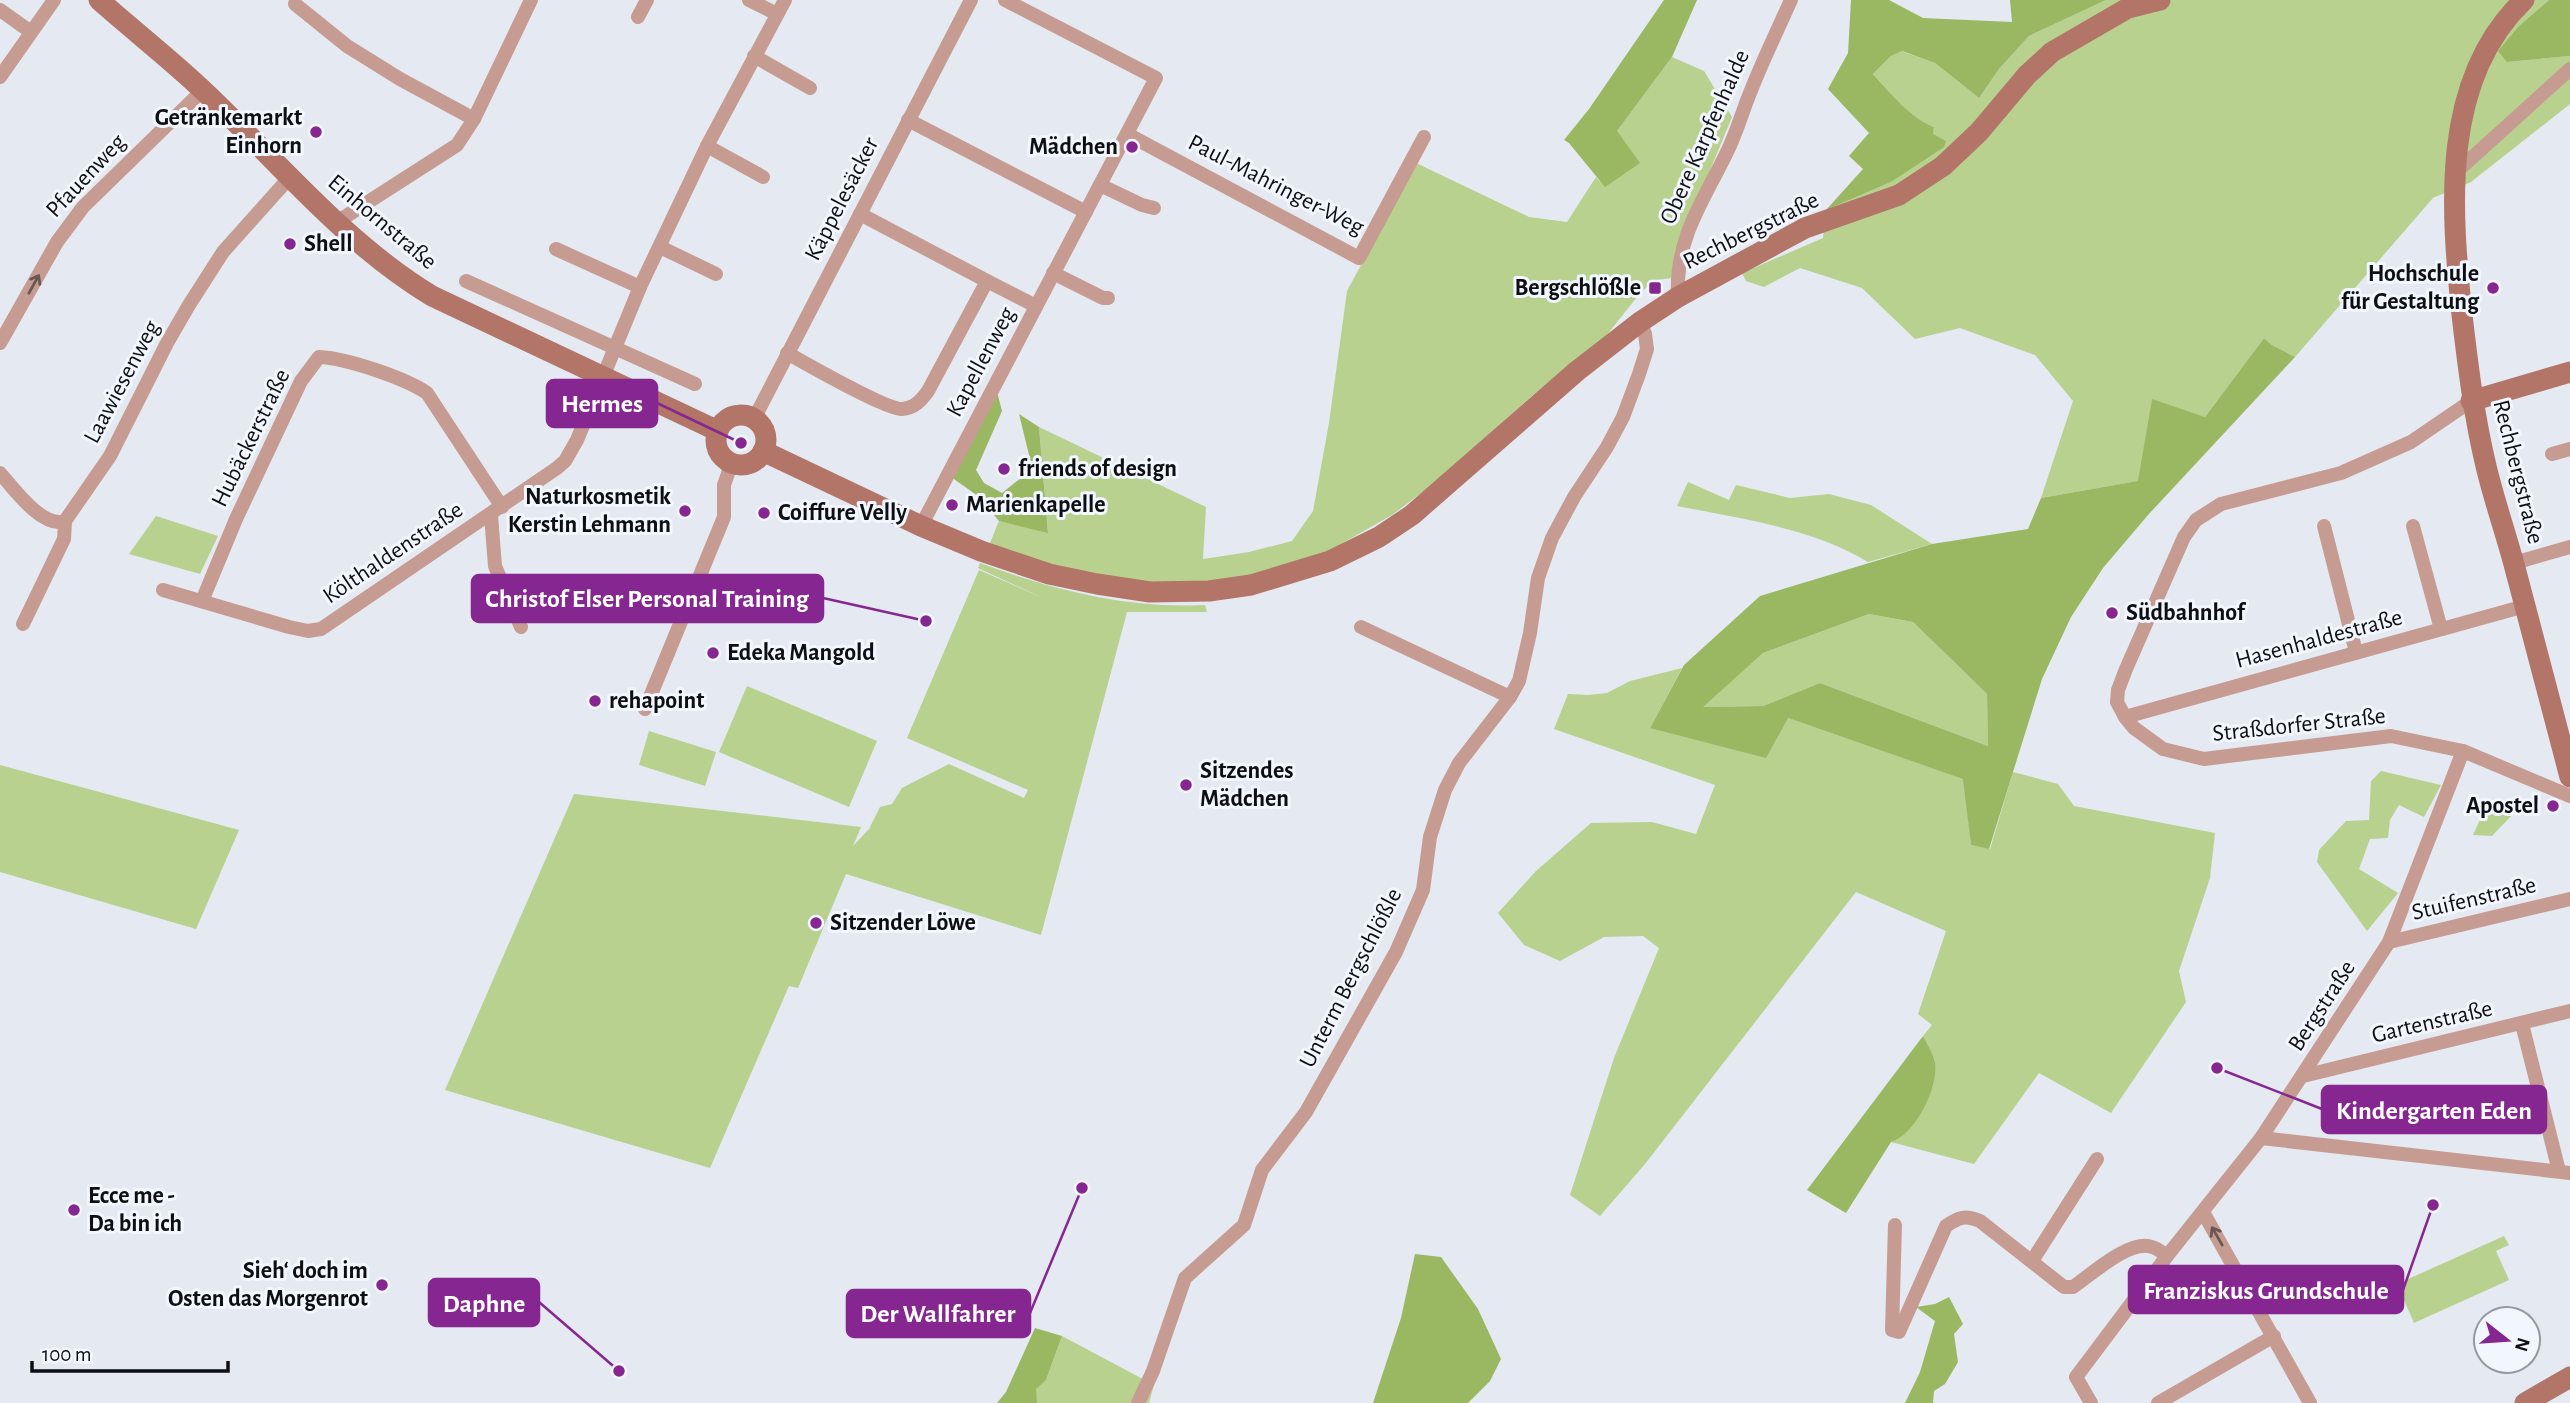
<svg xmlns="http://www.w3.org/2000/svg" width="2570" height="1403" font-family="'Alegreya Sans',sans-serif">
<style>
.green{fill:#b8d18f}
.forest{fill:#9ab761;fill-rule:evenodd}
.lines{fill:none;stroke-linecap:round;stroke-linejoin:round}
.street{stroke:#c69c92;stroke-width:14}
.secondary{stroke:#b27568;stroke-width:21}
.oneway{stroke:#6a5652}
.poi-dot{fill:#862791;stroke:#f1f6ff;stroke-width:2.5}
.labels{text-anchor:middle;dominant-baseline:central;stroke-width:6;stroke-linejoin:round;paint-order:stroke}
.poi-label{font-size:24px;font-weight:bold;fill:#0e0f12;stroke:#f1f6ff;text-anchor:start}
.street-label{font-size:24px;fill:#0e0f12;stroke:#f1f6ff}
.leader{fill:none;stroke:#862791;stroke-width:2.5}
.callout-dot{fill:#862791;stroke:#f1f6ff;stroke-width:2.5}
.callout{fill:#862791;stroke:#862791;stroke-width:2.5}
.callout-label{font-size:26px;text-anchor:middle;font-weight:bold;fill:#fff}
</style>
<rect width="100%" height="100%" fill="#e4e9f2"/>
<g class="green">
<path d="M2106,0H2549L2520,25L2507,62L2570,56V104L2471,182L2433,198L2295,357L2272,345L2264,338L2205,417L2152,400L2139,481L2041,498L2073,401L2035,355L1960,328L1915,339L1862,288L1800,268L1764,287L1746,281L1742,273L1823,238L1826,210L1891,182L1933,133L1934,127C1908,117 1891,94 1873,74L1891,56L1901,51L1935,63L1979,98L1999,69L2029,36Z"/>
<path d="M1672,57L1704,71L1732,117L1699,197L1672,278L1656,280L1641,292L1606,336L1532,396L1432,485L1392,515L1325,553L1236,580L1194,584L1119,581L1031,559L990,543L999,521L1048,532L1039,427L1206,507L1203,559L1249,552L1292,541L1313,511L1329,423L1347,291L1416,163L1529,217L1567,222L1596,177L1605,186L1617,131Z"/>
<path d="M1688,482L1729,500L1736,485L1790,498L1829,494L1871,505L1932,544L1868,562C1815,529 1739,518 1677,506Z"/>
<path d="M156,516L218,536L200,574L129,554Z"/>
<path d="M980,563C1053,590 1126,609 1205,605L1207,612H1127L1041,935L846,874L798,988L789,986L710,1168L445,1090L574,794L861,827L853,846L869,829L880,807L892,804L902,788L949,764L1024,798L1028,790L907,738L979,570L1043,598L978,568Z"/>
<path d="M1869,614L1913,622L1987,694L1988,746L1820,683L1763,706L1702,707L1763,653Z"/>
<path d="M1682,668L1650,728L1788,718L1964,779L1971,845L1990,849L2013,772L2058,784L2074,806L2215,833L2210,878L2179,971L2186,1002L2111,1113L2039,1073L1974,1164L1891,1142L1935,1061L1923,1036L1932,1025L1918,1014L1946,931L1856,892L1645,1164L1600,1216L1570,1195L1614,1058L1659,948L1643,936L1604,937L1560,961L1524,945L1498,913L1536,871L1591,823L1652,822L1696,834L1715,785L1554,729L1568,694L1588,695L1607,693L1630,681Z"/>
<path d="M747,686L877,741L849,807L719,752Z"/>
<path d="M649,731L716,752L705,786L639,765Z"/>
<path d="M0,765L239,830L196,929L0,872Z"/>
<path d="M2381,771L2441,785L2424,817L2399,805L2390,820L2388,838L2370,839L2359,869L2398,893L2367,931L2317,862L2319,850L2346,821L2369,820L2371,781Z"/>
<path d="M2486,806L2512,815L2492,836L2473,835Z"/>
<path d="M2504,1236L2509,1245L2496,1251L2509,1280L2414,1323L2397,1284Z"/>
<path d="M1062,1336L1154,1385L1149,1403H1037L1035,1389L1046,1380Z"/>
</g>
<g class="forest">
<path d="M1664,0H1697L1672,57L1617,131L1640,163L1605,187L1569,143L1564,140L1589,109Z"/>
<path d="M1851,0H1889L1923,18L2012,22L2010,0H2106L2029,36L1999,69L1979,98L1935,63L1902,51L1891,56L1873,74C1892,95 1909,117 1934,127L1933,134L1946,141L1944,147L1891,182L1826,210L1863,169L1849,156L1869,133L1828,89L1848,53Z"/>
<path d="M2549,0H2570V56L2507,62L2498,51L2520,25Z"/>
<path d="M2264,338L2272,345L2295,357L2148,515L2103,568L2071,617L2042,679L1989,849L1971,845L1963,779L1788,718L1766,758L1650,728L1684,665L1760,596L1932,544L2028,529L2041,498L2138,481L2152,399L2205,417ZM1869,614L1913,622L1987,694L1988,746L1820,683L1763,706L1703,707L1763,653Z"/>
<path d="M996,388L1002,411L976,470L984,483L1002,493L1026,474L1031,463L1019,414L1039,427L1048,533L999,521L978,496L951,477Z"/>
<path d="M1923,1036C1927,1044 1933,1054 1935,1062C1939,1087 1915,1135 1891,1142L1846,1213L1807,1190Z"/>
<path d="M1415,1254L1441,1257L1478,1309L1501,1359L1490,1381L1468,1403H1373L1401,1318Z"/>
<path d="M1949,1297L1963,1324L1954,1334L1958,1362L1945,1384L1934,1391L1933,1403H1905L1920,1372L1935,1321L1916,1307L1935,1304Z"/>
<path d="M1035,1328L1062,1336L1046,1380L1036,1389L1037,1403H997L1006,1392Z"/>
</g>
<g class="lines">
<g class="street">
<path d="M749,0L777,14"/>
<path d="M295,4L347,46L400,79L474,119"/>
<path d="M0,10L31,32"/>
<path d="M638,17L647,0"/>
<path d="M754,56L810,88"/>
<path d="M0,77L54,0"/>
<path d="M908,120L1086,212"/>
<path d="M1127,134L1359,258L1424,137"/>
<path d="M707,146L763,177"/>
<path d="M2454,174L2570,69"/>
<path d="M1100,185L1142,205L1154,208"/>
<path d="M337,222L457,145L474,119L531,0"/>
<path d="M660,247L716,274"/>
<path d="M556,249L640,287"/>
<path d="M1053,273L1103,298H1108"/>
<path d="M466,281L695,384"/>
<path d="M987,281L1036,306"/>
<path d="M1678,297C1675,238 1703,202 1727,152C1737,132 1743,109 1752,88C1764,58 1778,29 1791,0"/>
<path d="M0,343L57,242L83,207L203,90"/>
<path d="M787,353C807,364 885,409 902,409C914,408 921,401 928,391L987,281L860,214"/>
<path d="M2471,401L2411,442L2341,473L2221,504L2196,520L2184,537L2126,669L2118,690L2117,702L2125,717L2134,728L2163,749L2204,759L2391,736L2463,751L2570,796"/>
<path d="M754,419L971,0"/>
<path d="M2552,454L2570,449"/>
<path d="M0,473C13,488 43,529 65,521"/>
<path d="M491,515L495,566L521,627"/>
<path d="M921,526L1156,78L1005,0"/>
<path d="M2324,526L2356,652"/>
<path d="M2413,526L2441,629"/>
<path d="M2514,563L2570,547"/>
<path d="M163,590L289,627L308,631L321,629L557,468L565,461L577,440L640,287L707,146L785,0"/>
<path d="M202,601L236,519L301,381L319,357C346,358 405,378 427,393L502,507"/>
<path d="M23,624L64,539L65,521L110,456L167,343L189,305L223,252L290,177"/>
<path d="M1361,627L1510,697"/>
<path d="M645,709L724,517V485L732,462"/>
<path d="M2125,717L2525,606"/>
<path d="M2389,942L2570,899"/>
<path d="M2522,1024L2559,1171"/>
<path d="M2303,1076L2570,1011"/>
<path d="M2261,1138L2570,1173"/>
<path d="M2203,1212L2310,1403"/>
<path d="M1895,1225L1892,1330L1899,1332L1946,1226C1959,1217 1965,1215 1980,1221L2064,1287H2073C2092,1274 2130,1239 2152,1247C2157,1248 2163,1253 2167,1256"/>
<path d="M2032,1261L2097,1159"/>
<path d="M1138,1403L1153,1371L1185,1278L1244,1225L1262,1170L1306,1112L1396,952L1423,890L1430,837L1445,790L1459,763L1510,697L1519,681L1530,633L1538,578L1552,538L1574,497L1607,447L1623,417L1639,374L1647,349L1645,334L1640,322"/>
<path d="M2091,1403L2076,1377L2167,1256L2261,1138L2389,942L2463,751"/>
<path d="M2158,1403L2274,1336"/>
</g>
<g class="secondary">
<path d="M99,0C135,32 174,62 208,95C280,164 346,244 432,296L718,431"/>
<path d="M2524,0C2440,80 2451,209 2462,315C2468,366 2474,416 2486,466C2494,500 2506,534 2515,568C2533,638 2552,707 2570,777"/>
<path d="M2471,401L2570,372"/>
<circle cx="741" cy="440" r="25"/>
<path d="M763,451L921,526L981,551L1049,574L1097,584L1150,592L1209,591L1251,585L1330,561L1379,537L1412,515L1577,371L1640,322L1678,297L1805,228L1899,195L1943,166L1979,132L2027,75L2052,52L2128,8L2160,0"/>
<path d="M2525,1403L2570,1377"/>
</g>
</g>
<defs><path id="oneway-shaft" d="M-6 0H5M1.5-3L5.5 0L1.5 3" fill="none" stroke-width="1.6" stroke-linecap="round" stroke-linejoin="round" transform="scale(1.75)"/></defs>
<g class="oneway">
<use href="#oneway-shaft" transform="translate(34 284) rotate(-61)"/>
<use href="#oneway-shaft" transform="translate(2217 1236) rotate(-120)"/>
</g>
<g class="poi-dot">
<circle cx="316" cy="132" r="7"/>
<circle cx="1132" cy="147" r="7"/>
<circle cx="290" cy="244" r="7"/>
<rect x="1648" y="281" width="14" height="14" rx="3.5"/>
<circle cx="2493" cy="288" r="7"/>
<circle cx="1004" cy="469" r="7"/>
<circle cx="952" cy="505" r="7"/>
<circle cx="685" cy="511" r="7"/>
<circle cx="764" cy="513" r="7"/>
<circle cx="2112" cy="613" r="7"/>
<circle cx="713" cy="653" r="7"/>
<circle cx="595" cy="701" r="7"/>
<circle cx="1186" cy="785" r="7"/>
<circle cx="2553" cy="806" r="7"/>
<circle cx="816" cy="923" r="7"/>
<circle cx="74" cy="1210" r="7"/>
<circle cx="382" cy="1285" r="7"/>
</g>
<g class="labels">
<g class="poi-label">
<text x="302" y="118" text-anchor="end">Getränkemarkt<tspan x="302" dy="28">Einhorn</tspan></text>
<text x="1118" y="147" text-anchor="end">Mädchen</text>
<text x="304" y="244">Shell</text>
<text x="2479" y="274" text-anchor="end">Hochschule<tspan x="2479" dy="28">für Gestaltung</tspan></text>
<text x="1641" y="288" text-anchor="end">Bergschlößle</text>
<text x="1018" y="469">friends of design</text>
<text x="671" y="497" text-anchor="end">Naturkosmetik<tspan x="671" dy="28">Kerstin Lehmann</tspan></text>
<text x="966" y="505">Marienkapelle</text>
<text x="778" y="513">Coiffure Velly</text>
<text x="2126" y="613">Südbahnhof</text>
<text x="727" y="653">Edeka Mangold</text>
<text x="609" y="701">rehapoint</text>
<text x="1200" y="771">Sitzendes<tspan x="1200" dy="28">Mädchen</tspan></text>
<text x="2539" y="806" text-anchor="end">Apostel</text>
<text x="830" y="923">Sitzender Löwe</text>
<text x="88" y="1196">Ecce me -<tspan x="88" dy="28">Da bin ich</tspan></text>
<text x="368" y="1271" text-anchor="end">Sieh‘ doch im<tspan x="368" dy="28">Osten das Morgenrot</tspan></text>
</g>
<g class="street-label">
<text transform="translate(1705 137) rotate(-66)">Obere Karpfenhalde</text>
<text transform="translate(86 176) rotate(-47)">Pfauenweg</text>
<text transform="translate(1276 185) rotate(27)">Paul-Mahringer-Weg</text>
<text transform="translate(842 199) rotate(-63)">Käppelesäcker</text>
<text transform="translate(382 222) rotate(40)">Einhornstraße</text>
<text transform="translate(1751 231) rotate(-26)">Rechbergstraße</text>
<text transform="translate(981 362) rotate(-62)">Kapellenweg</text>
<text transform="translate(122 382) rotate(-62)">Laawiesenweg</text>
<text transform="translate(251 438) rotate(-64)">Hubäckerstraße</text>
<text transform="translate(2518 472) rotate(76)">Rechbergstraße</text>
<text transform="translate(393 553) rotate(-34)">Költhaldenstraße</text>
<text transform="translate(2319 639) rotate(-15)">Hasenhaldestraße</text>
<text transform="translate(2299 725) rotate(-6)">Straßdorfer Straße</text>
<text transform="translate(2474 899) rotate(-13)">Stuifenstraße</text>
<text transform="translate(1351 978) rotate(-63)">Unterm Bergschlößle</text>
<text transform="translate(2322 1006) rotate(-57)">Bergstraße</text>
<text transform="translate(2432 1022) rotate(-13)">Gartenstraße</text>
</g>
</g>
<path class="leader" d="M741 443L657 403M926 621L823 598M2217 1068L2322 1109M2433 1205L2403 1290M619 1371L539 1302M1082 1188L1030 1313"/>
<g class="callout-dot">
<circle cx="741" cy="443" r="7"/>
<circle cx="926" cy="621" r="7"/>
<circle cx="2217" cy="1068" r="7"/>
<circle cx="2433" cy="1205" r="7"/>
<circle cx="619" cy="1371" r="7"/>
<circle cx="1082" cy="1188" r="7"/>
</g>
<g class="callout">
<rect x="547" y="380" width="110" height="47" rx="7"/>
<rect x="472" y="575" width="351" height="47" rx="7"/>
<rect x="2322" y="1086" width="224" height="47" rx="7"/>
<rect x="2129" y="1266" width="274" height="47" rx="7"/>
<rect x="429" y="1279" width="110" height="47" rx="7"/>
<rect x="847" y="1290" width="183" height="47" rx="7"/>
</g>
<g class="callout-label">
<text x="602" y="412">Hermes</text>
<text x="647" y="607">Christof Elser Personal Training</text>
<text x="2434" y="1119">Kindergarten Eden</text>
<text x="2266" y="1299">Franziskus Grundschule</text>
<text x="484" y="1312">Daphne</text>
<text x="938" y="1322">Der Wallfahrer</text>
</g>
<g transform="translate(2507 1340) rotate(107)"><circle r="33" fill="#f1f6ff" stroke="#969aa0" stroke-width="2"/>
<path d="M0-5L12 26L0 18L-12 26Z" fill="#862791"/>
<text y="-10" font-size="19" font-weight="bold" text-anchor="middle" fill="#0e0f12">N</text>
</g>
<path d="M32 1361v10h196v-10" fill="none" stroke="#0e0f12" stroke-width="3.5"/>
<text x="42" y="1361" font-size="21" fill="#0e0f12" stroke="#f1f6ff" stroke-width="5" paint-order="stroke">100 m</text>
</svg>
